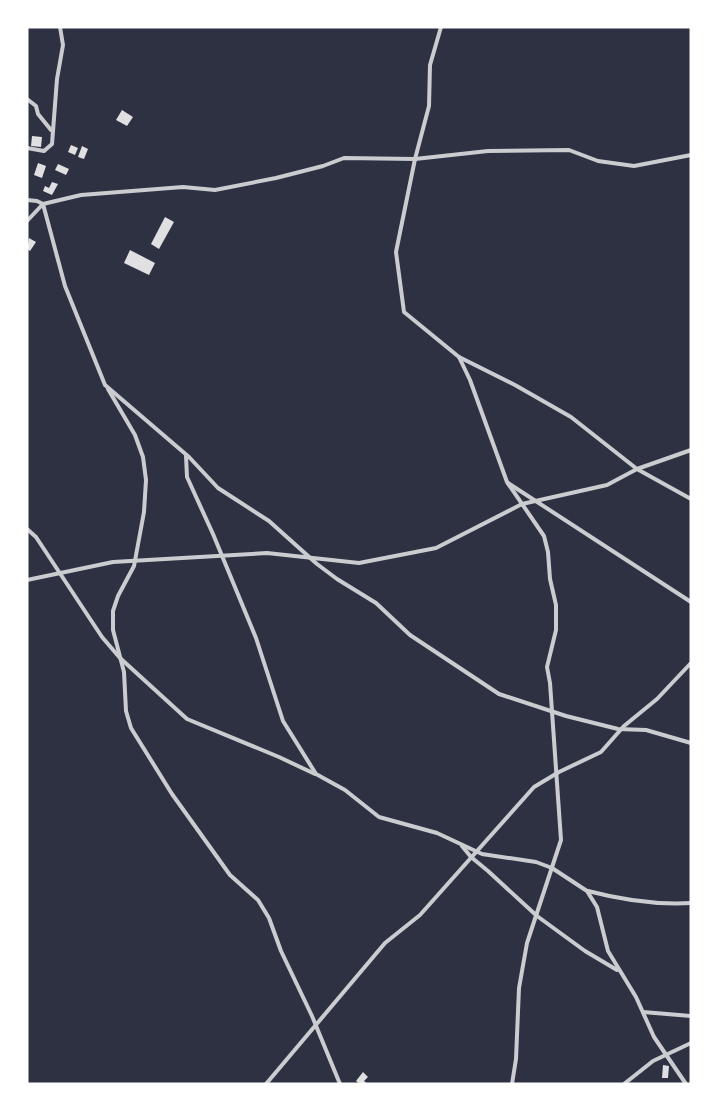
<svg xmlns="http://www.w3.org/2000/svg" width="718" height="1111" font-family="Lato,sans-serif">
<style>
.building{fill:#e0e0e3}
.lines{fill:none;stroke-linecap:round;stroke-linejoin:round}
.minor{stroke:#caccd0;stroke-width:4}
</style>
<rect width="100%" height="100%" fill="#2d3142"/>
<g class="building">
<path d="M122,110L133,117L127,126L116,120Z"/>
<path d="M32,136L42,137L41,147L31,146Z"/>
<path d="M71,145L78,148L75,155L68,152Z"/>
<path d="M82,146L88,149L84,159L78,157Z"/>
<path d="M38,163L46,166L42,178L34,175Z"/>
<path d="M58,164L69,169L66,175L55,170Z"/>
<path d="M52,182L58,184L52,195L43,191L45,186L49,188Z"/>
<path d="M165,217L174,222L159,249L151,244Z"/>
<path d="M29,238L36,242L30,251L27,249Z"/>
<path d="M130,250L155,263L149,275L124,263Z"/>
<path d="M663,1065L669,1066L668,1078H662Z"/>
<path d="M363,1072L368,1077L364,1081L368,1084H360L356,1081Z"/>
</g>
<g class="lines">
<g class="minor">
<path d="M441,27L430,65L429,106L415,159L396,252L404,312L459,357L515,385L571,417L637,469L691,499"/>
<path d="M27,99L36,106L38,114L51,130"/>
<path d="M27,148L44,151L52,144L57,79L63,45L60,27"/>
<path d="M27,200L37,201L43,204L65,286L105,385L189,457L218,488L269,521L317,564L337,579L376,603L410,635L499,694L566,716L618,729L646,730L691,743"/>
<path d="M27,221L43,204L81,195L183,187L215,190L276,178L323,166L344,158L415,159L488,151L569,150L598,161L634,166L691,155"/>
<path d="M459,357L470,380L507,482L544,536L548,552L550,579L556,605V630L547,667L550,683L561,840L527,943L519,988L516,1059L512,1084"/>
<path d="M108,389L135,435L143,457L146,480L144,512L134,566L118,596L113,611V630L124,672L126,711L131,728L172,794L230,875L258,900L269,918L281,951L312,1016L340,1084"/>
<path d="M186,456L187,477L213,534L256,638L283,721L316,774L345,790L379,817L437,833L482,854L536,862L552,868L587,891L597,907L608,951L636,997L654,1037L686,1084"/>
<path d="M508,483L691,602"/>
<path d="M27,529L36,537L102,637L120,658L187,719L279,757L315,774"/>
<path d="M27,580L113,562L267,553L359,563L436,548L522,504L607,485L637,469L691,450"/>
<path d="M462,846L471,857L488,871L537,916L585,951L617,970"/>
<path d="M588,891C622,900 656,905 691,903"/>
<path d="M643,1012L691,1016"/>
<path d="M266,1084L385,943L420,915L534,787L559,772L601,752L624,726L657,699L691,663"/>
<path d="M624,1084L653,1061L691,1043"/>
</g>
</g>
<rect width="718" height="1111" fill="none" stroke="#ffffff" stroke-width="57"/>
</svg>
